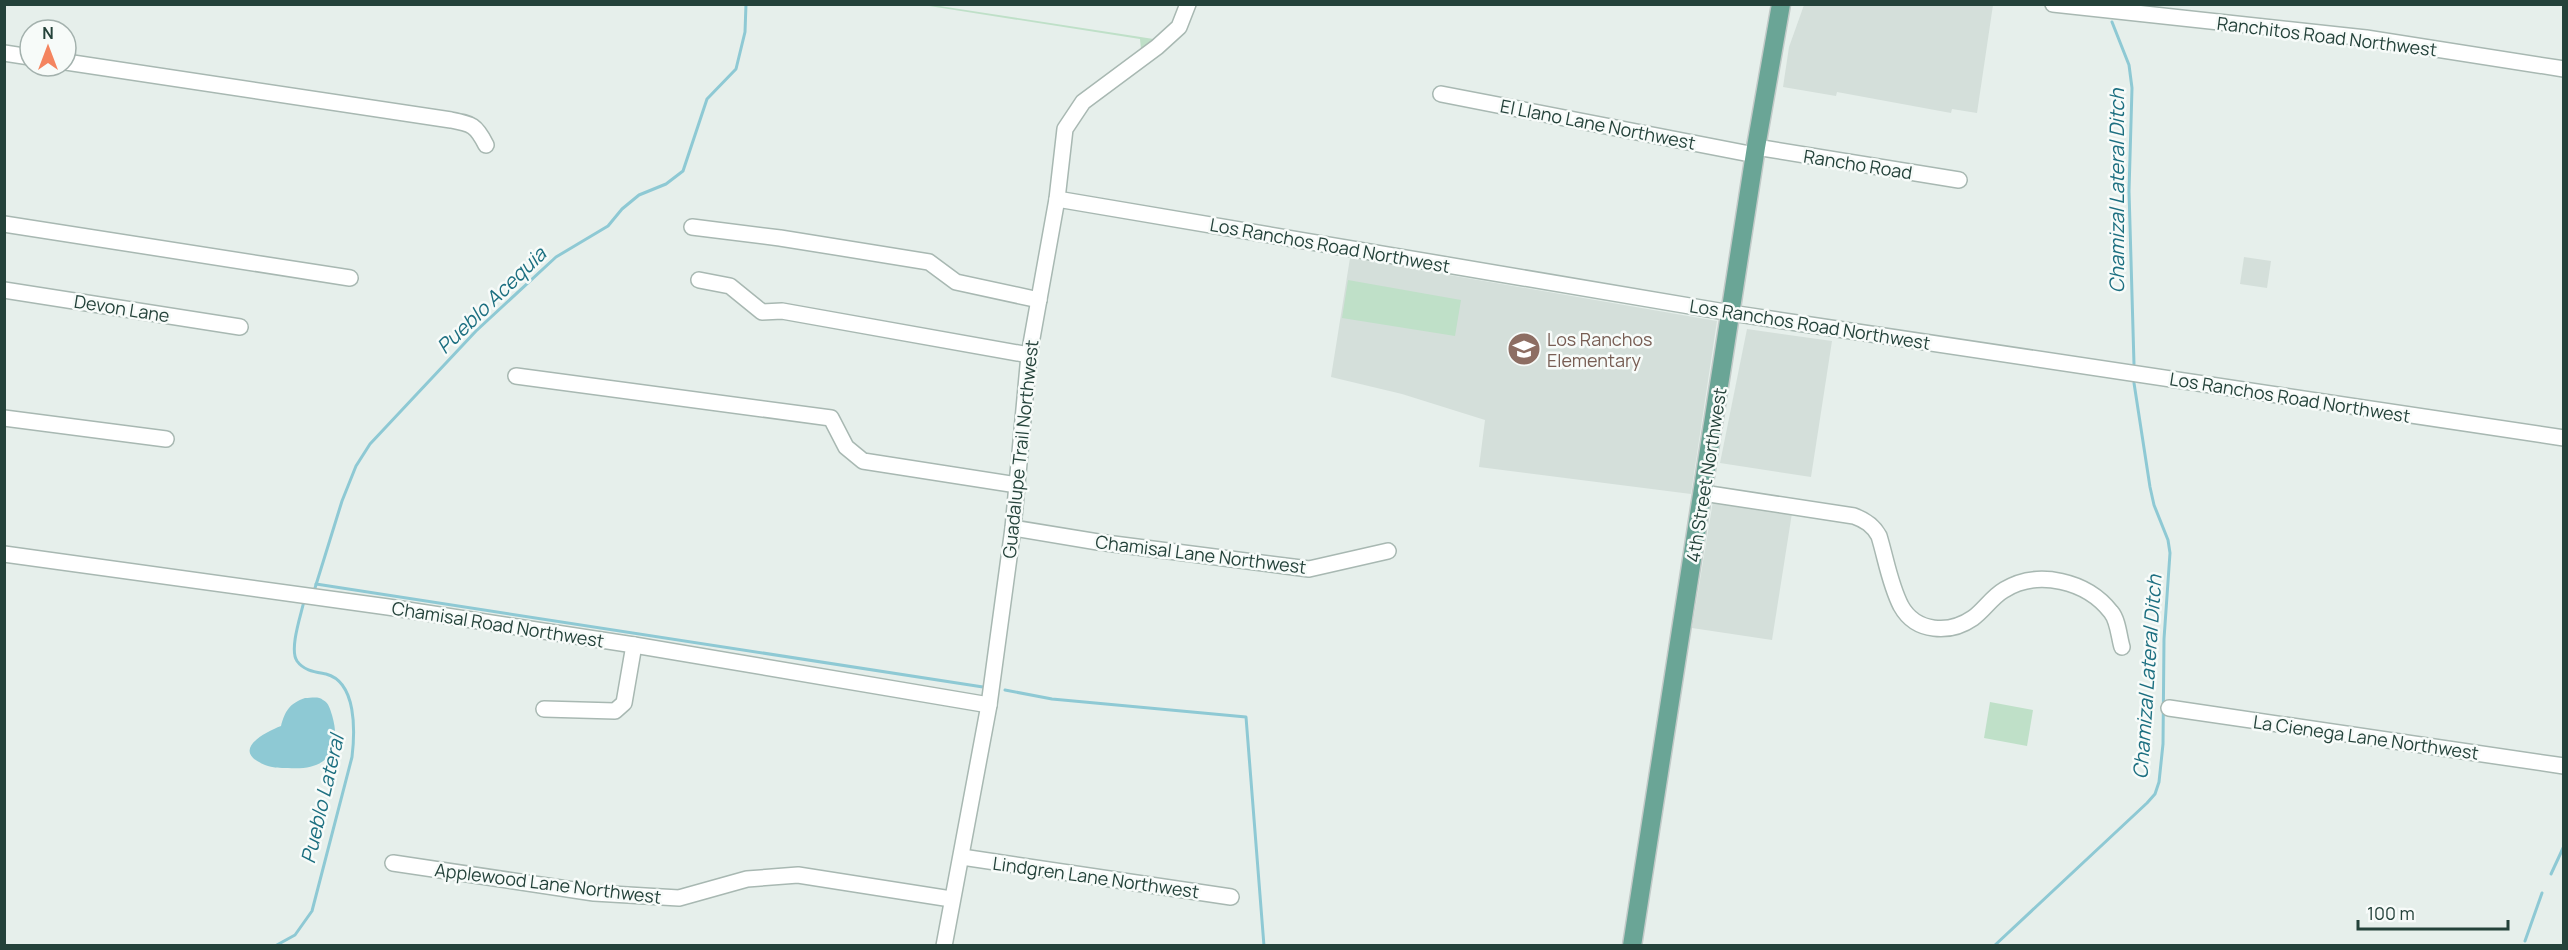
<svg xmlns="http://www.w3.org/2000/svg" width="2568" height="950" font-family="Manrope,sans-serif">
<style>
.built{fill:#d4dfda}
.green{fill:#bfe0c8}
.water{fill:#8ec9d4}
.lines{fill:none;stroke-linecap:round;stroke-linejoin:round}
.stream{stroke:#8ec9d4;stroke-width:3}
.minor-casing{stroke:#a8b8b2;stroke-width:18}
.major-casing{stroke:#c2cac8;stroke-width:21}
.minor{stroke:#fff;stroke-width:15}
.major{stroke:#6aa596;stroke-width:18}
.labels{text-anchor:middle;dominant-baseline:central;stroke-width:5;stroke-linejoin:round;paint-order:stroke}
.street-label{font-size:18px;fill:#24423a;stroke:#f7fbf9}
.education-label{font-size:18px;fill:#785e54;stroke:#f7fbf9;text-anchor:start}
.water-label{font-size:20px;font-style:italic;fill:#1c6f80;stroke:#f7fbf9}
</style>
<rect width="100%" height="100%" fill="#e6efeb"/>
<g class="built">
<path d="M1804,5H1993L1977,113L1952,109L1951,113L1837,92L1836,96L1783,87L1789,47Z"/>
<path d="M2244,257L2271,261L2267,288L2240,284Z"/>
<path d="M1350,258L1717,321L1691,494L1479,467L1485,420L1402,394L1331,377Z"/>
<path d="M1747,329L1832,341L1811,477L1720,463Z"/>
<path d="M1713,501L1792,513L1772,640L1692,628Z"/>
</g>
<g class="green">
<path d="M923,5H933L1160,40L1141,49L1140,39Z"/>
<path d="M1348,280L1461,300L1455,336L1342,318Z"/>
<path d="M1990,702L2033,710L2027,746L1984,738Z"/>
</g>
<path class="water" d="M305,698C311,698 319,696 323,700C329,703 330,709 332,715C343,753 325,771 288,768C280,768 273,768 265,765C230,751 263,733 281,726C285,711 290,703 305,698Z"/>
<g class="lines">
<g class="stream">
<path d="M2112,22L2129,65L2132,88L2129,191L2134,364"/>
<path d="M316,584L983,687"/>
<path d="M315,588L342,501L356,466L370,444L476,331L556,257L608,226L622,209L639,195L666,184L683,171L707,99L736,69L745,32L746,4"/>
<path d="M1005,690L1052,699L1246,717L1264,946"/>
<path d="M2551,874L2564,846"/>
<path d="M2525,941L2542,893"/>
<path d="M275,946L295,935L312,911L352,757C355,732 357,682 326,674C316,672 304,671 297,661C289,649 301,615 304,601"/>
<path d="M1994,946L2147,803L2155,794L2159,782L2163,744L2164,639L2170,553L2168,540L2154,505L2150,487L2134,383"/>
</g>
<g class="minor-casing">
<g id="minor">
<path d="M2053,4L2366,38L2564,69"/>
<path d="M4,53L30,57"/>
<path d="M66,62L451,120C472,124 476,125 486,145"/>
<path d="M1441,94L1755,155"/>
<path d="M1756,147L1959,180"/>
<path d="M1057,199L1731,313L2564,438"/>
<path d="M4,224L350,278"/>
<path d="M692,227L780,238L929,262L956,282L1039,300"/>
<path d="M699,280L730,286L762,312L782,311L1029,355"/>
<path d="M4,290L240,327"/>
<path d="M516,376L831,418L846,447L863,461L1017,485"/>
<path d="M4,418L166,439"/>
<path d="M1703,493L1854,516C1865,520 1873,525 1879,536C1886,559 1890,585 1901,606C1916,633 1950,634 1973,618C1984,610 1992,597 2004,590C2038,569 2087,581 2111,612C2118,620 2119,637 2122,647"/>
<path d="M1013,528L1098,542L1309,569L1388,551"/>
<path d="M4,554L388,607L634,645L989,705"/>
<path d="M2169,708L2564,766"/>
<path d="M544,709L615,711L624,703L634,645"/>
<path d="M962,857L1231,897"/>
<path d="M393,863L594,893L679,898L747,879L798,875L951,899"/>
<path d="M944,946L989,705L1013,528L1029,355L1057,199L1065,129L1083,102L1157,47L1179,27L1188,4"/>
</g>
</g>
<g class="major-casing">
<path id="major" d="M1632,946L1756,147L1781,4"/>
</g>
<use href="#minor" class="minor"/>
<use href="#major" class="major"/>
</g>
<defs>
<g id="school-disc" transform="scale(1.725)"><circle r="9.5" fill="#8d6e63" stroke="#f7fbf9"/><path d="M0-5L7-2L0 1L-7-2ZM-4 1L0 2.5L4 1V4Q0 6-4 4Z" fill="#fff"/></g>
</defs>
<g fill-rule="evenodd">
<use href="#school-disc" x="1524" y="349"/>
</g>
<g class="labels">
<g class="street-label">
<text transform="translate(2327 36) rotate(7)">Ranchitos Road Northwest</text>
<text transform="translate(1598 124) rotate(11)">El Llano Lane Northwest</text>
<text transform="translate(1858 164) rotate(9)">Rancho Road</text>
<text transform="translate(1330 245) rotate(10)">Los Ranchos Road Northwest</text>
<text transform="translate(122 308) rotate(9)">Devon Lane</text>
<text transform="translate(1810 324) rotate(9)">Los Ranchos Road Northwest</text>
<text transform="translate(2290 397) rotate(9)">Los Ranchos Road Northwest</text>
<text transform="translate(1020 449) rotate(-84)">Guadalupe Trail Northwest</text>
<text transform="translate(1706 475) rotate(-81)">4th Street Northwest</text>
<text transform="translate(1201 554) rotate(7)">Chamisal Lane Northwest</text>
<text transform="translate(498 624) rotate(9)">Chamisal Road Northwest</text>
<text transform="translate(2366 737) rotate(8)">La Cienega Lane Northwest</text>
<text transform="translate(1096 877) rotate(8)">Lindgren Lane Northwest</text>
<text transform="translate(548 883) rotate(7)">Applewood Lane Northwest</text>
</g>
<g class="education-label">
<text x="1547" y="339">Los Ranchos<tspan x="1547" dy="21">Elementary</tspan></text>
</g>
<g class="water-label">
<text transform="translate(2116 191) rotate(-90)">Chamizal Lateral Ditch</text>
<text transform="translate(491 300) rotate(-44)">Pueblo Acequia</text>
<text transform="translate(2147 677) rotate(-86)">Chamizal Lateral Ditch</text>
<text transform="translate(322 799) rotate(-77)">Pueblo Lateral</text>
</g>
</g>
<rect width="2568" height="950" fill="none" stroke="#24423a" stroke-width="12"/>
<g transform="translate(48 48)"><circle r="28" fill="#f7fbf9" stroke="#a3b1ad" stroke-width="1.5"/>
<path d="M0-4.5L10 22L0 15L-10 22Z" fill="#f4845f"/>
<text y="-9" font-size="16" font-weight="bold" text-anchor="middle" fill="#24423a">N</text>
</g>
<path d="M2358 920v9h150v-9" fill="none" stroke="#24423a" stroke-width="3"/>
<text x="2367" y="920" font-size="18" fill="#24423a" stroke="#f7fbf9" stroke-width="4.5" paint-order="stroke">100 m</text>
</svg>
